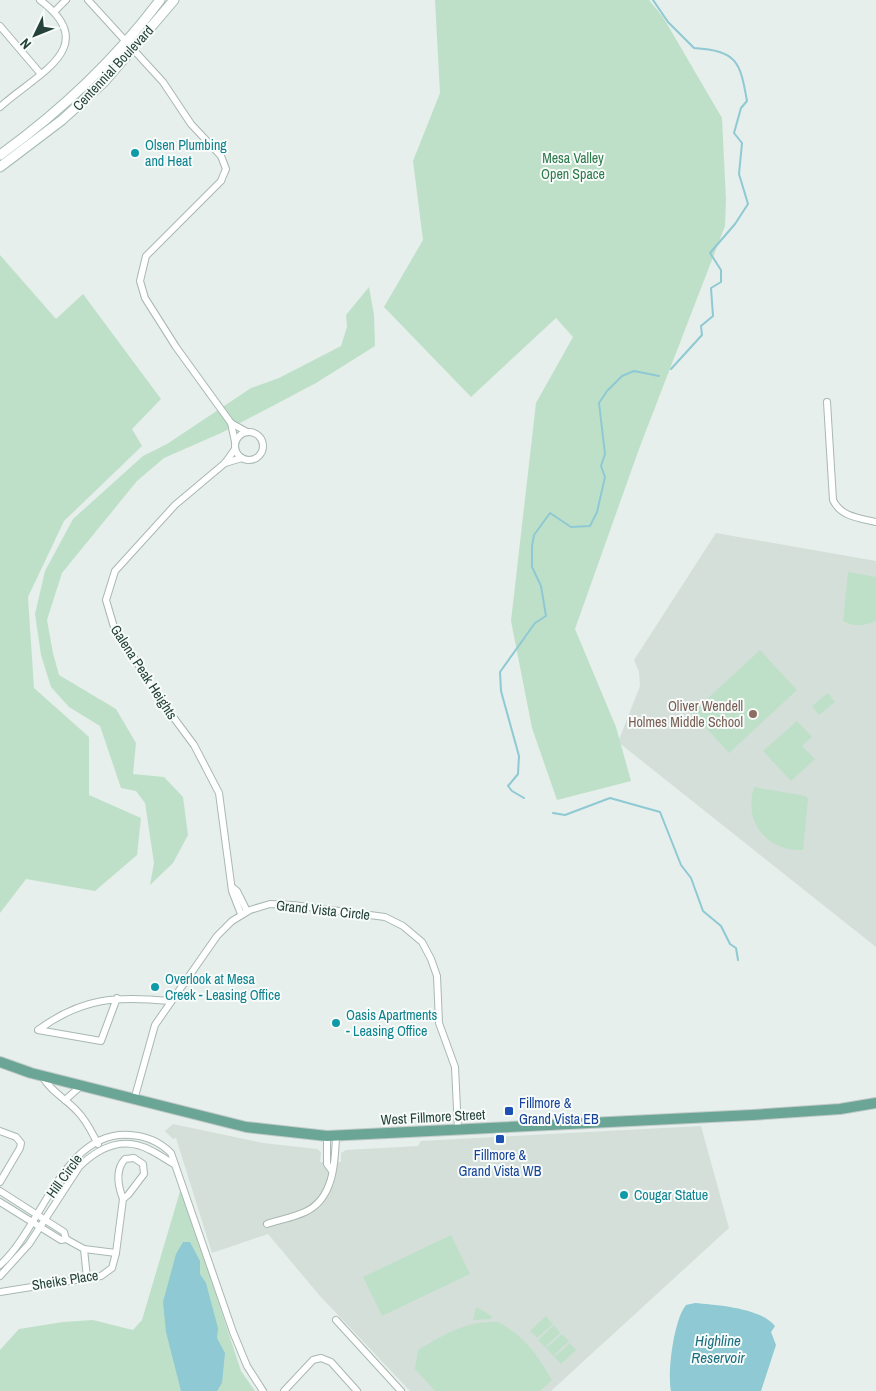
<svg xmlns="http://www.w3.org/2000/svg" width="876" height="1391" font-family="'Archivo Narrow',sans-serif">
<style>
.built{fill:#d4dfda}
.green{fill:#bfe0c8}
.water{fill:#8ec9d4}
.lines{fill:none;stroke-linecap:round;stroke-linejoin:round}
.stream{stroke:#8ec9d4;stroke-width:2}
.street-casing{stroke:#a8b8b2;stroke-width:8}
.secondary-casing{stroke:#a4bbb3;stroke-width:11}
.primary-casing{stroke:#c2cac8;stroke-width:12}
.street{stroke:#fff;stroke-width:6}
.secondary{stroke:#fff;stroke-width:9}
.primary{stroke:#6aa596;stroke-width:10}
.culture-dot{fill:#0f9aa8;stroke:#f7fbf9;stroke-width:2}
.education-dot{fill:#8d6e63;stroke:#f7fbf9;stroke-width:2}
.transit-dot{fill:#1a4fb4;stroke:#f7fbf9;stroke-width:2}
.labels{text-anchor:middle;dominant-baseline:central;stroke-width:4;stroke-linejoin:round;paint-order:stroke}
.street-label{font-size:14px;fill:#24423a;stroke:#f7fbf9}
.culture-label{font-size:14px;fill:#0d838f;stroke:#f7fbf9;text-anchor:start}
.park-label{font-size:14px;fill:#2d7a4b;stroke:#f7fbf9}
.education-label{font-size:14px;fill:#785e54;stroke:#f7fbf9;text-anchor:end}
.transit-label{font-size:14px;fill:#164399;stroke:#f7fbf9;text-anchor:start}
.water-label{font-size:15px;font-style:italic;fill:#1c6f80;stroke:#f7fbf9}
</style>
<rect width="100%" height="100%" fill="#e6efeb"/>
<g class="built">
<path d="M716,533L876,561V947L618,742L640,686L639,672L634,660Z"/>
<path d="M173,1124L263,1143L317,1149L321,1152L320,1162H341V1153L346,1150L418,1146L421,1141L701,1126L729,1228L551,1391H410L320,1296L268,1234L212,1253L176,1138L173,1139L165,1131Z"/>
</g>
<g class="green">
<path d="M435,0H649L663,17L722,118L726,200L725,226L639,449L575,629L616,727L631,781L557,800L532,728L511,621L536,403L573,337L556,318L471,397L384,307L423,240L413,161L440,93Z"/>
<path d="M0,255L56,319L83,294L161,399L132,429L142,446L64,521L28,597L34,688L89,737V795L141,818L137,855L95,891L26,879L0,913Z"/>
<path d="M369,287L374,315L375,346L316,383L221,433L164,458L137,481L62,573L47,620L53,653L59,675L116,709L136,743L133,774L164,777L183,797L188,835L173,863L150,885L154,863L145,803L136,791L121,788L100,726L69,707L51,687L41,655L35,614L45,571L73,519L143,456L167,444L251,388L279,378L341,346L347,327L346,315Z"/>
<path d="M848,572L876,577V621C866,626 853,627 843,621Z"/>
<path d="M760,650L797,690L729,753L692,713Z"/>
<path d="M828,693L835,702L819,715L812,706Z"/>
<path d="M797,721L812,737L802,746L815,759L791,781L763,751Z"/>
<path d="M754,787L806,796L808,799L803,850C767,852 743,822 754,787Z"/>
<path d="M181,1188L241,1371L255,1391H0V1350L19,1329L63,1322L93,1320L133,1330L142,1320Z"/>
<path d="M451,1235L470,1274L382,1316L363,1277Z"/>
<path d="M476,1307L492,1316L491,1319L473,1320Z"/>
<path d="M546,1316L553,1324L537,1338L530,1331Z"/>
<path d="M498,1322C526,1337 536,1353 552,1380L540,1391H435L415,1369L418,1350C444,1335 467,1320 498,1322Z"/>
<path d="M554,1325L560,1333L545,1347L538,1340Z"/>
<path d="M562,1334L569,1341L553,1356L546,1348Z"/>
<path d="M570,1343L576,1350L561,1364L554,1357Z"/>
</g>
<g class="water">
<path d="M183,1242H190L200,1261V1274L206,1283L218,1328L217,1338L225,1353L222,1383L217,1391H181L166,1332L163,1302L176,1254Z"/>
<path d="M695,1303C717,1305 761,1308 775,1326L771,1332L776,1345L761,1391H671C667,1373 674,1319 686,1305Z"/>
</g>
<g class="lines">
<g class="stream">
<path d="M653,0L668,22L694,48C737,51 740,61 747,101L741,108L734,133L742,143L739,174L748,204L735,224L710,253L721,270V282L711,288L713,316L701,326L702,335L671,369"/>
<path d="M524,798L512,791L508,786L518,774L519,756L501,691L500,672L535,623L546,616L541,586L532,567V546L534,535L550,513L571,527L590,526L597,512L605,477L601,466L605,454L599,403L607,391L622,376L634,371L659,376"/>
<path d="M553,813L565,815L610,798L660,812L681,865L691,878L703,911L721,926L730,944L736,948L738,960"/>
</g>
<g class="street-casing">
<g id="street">
<path d="M88,0L163,82L191,124L221,156L226,169L221,181L146,256L140,281L145,298L176,347L231,423L235,442"/>
<path d="M54,12L66,0"/>
<path d="M0,26L40,73"/>
<path d="M0,107C36,74 103,47 40,0"/>
<path d="M827,402L833,500C841,517 859,518 876,522"/>
<path d="M231,423L247,432"/>
<circle cx="249" cy="446" r="14"/>
<path d="M235,449L225,463L175,505L115,571L106,600L114,627L165,706L194,745L219,793L232,891L241,914"/>
<path d="M225,463L242,458"/>
<path d="M232,887L237,891L247,911"/>
<path d="M117,998L101,1041L38,1030C83,997 117,996 170,1001"/>
<path d="M42,1076C51,1092 65,1098 77,1111C87,1121 92,1133 98,1144"/>
<path d="M65,1100L81,1086"/>
<path d="M134,1100L155,1025L217,936L232,921L250,910L270,904L293,905L385,917L403,926L422,942L431,959L437,976L439,1023L455,1067L458,1130"/>
<path d="M0,1131L16,1137L21,1143L20,1148L0,1182"/>
<path d="M327,1136V1164L332,1171"/>
<path d="M0,1191L64,1232L66,1239"/>
<path d="M0,1202L61,1240L66,1239L84,1249L116,1253L112,1268L101,1276L0,1292"/>
<path d="M267,1224C280,1220 294,1217 305,1212C334,1199 335,1162 336,1136"/>
<path d="M84,1249L87,1278"/>
<path d="M116,1253L123,1199L128,1195L144,1174L143,1164L134,1158L125,1159C115,1170 118,1186 123,1199"/>
<path d="M0,1265C42,1228 63,1130 130,1135C146,1136 160,1142 171,1153L233,1332L247,1366L263,1391"/>
<path d="M0,1276L29,1244L79,1167C99,1147 124,1136 150,1150C159,1154 166,1160 174,1164"/>
<path d="M336,1320L401,1391"/>
<path d="M284,1391L313,1360L321,1358L331,1362L357,1391"/>
</g>
</g>
<g class="secondary-casing">
<g id="secondary">
<path d="M0,155C61,111 115,60 160,0"/>
<path d="M0,167L62,120L104,82L174,0"/>
</g>
</g>
<g class="primary-casing">
<path id="primary" d="M0,1062L31,1073L246,1127L327,1136L752,1115L840,1109L876,1103"/>
</g>
<use href="#street" class="street"/>
<use href="#secondary" class="secondary"/>
<use href="#primary" class="primary"/>
</g>
<g class="culture-dot">
<circle cx="135" cy="153" r="5"/>
<circle cx="155" cy="987" r="5"/>
<circle cx="336" cy="1023" r="5"/>
<circle cx="624" cy="1195" r="5"/>
</g>
<circle class="education-dot" cx="753" cy="714" r="5"/>
<g class="transit-dot">
<rect x="504" y="1106" width="10" height="10" rx="2.5"/>
<rect x="495" y="1134" width="10" height="10" rx="2.5"/>
</g>
<g class="labels">
<g class="street-label">
<text transform="translate(113 68) rotate(-47)">Centennial Boulevard</text>
<text transform="translate(144 672) rotate(57)">Galena Peak Heights</text>
<text transform="translate(323 910) rotate(6)">Grand Vista Circle</text>
<text transform="translate(433 1117) rotate(-3)">West Fillmore Street</text>
<text transform="translate(64 1176) rotate(-54)">Hill Circle</text>
<text transform="translate(65 1280) rotate(-9)">Sheiks Place</text>
</g>
<g class="culture-label">
<text x="145" y="145">Olsen Plumbing<tspan x="145" dy="16">and Heat</tspan></text>
<text x="165" y="979">Overlook at Mesa<tspan x="165" dy="16">Creek - Leasing Office</tspan></text>
<text x="346" y="1015">Oasis Apartments<tspan x="346" dy="16">- Leasing Office</tspan></text>
<text x="634" y="1195">Cougar Statue</text>
</g>
<g class="park-label">
<text x="573" y="158">Mesa Valley<tspan x="573" dy="16">Open Space</tspan></text>
</g>
<g class="education-label">
<text x="743" y="706">Oliver Wendell<tspan x="743" dy="16">Holmes Middle School</tspan></text>
</g>
<g class="transit-label">
<text x="519" y="1103">Fillmore &amp;<tspan x="519" dy="16">Grand Vista EB</tspan></text>
<text x="500" y="1155" text-anchor="middle">Fillmore &amp;<tspan x="500" dy="16">Grand Vista WB</tspan></text>
</g>
<g class="water-label">
<text x="718" y="1340">Highline<tspan x="718" dy="17">Reservoir</tspan></text>
</g>
</g>
<g transform="translate(35 35) rotate(227)" stroke="#f7fbf9" stroke-width="4" paint-order="stroke">
<path d="M0-4L9 19L0 12L-9 19Z" fill="#24423a"/>
<text y="-8" font-size="14" font-weight="bold" text-anchor="middle" fill="#24423a">N</text>
</g>
</svg>
